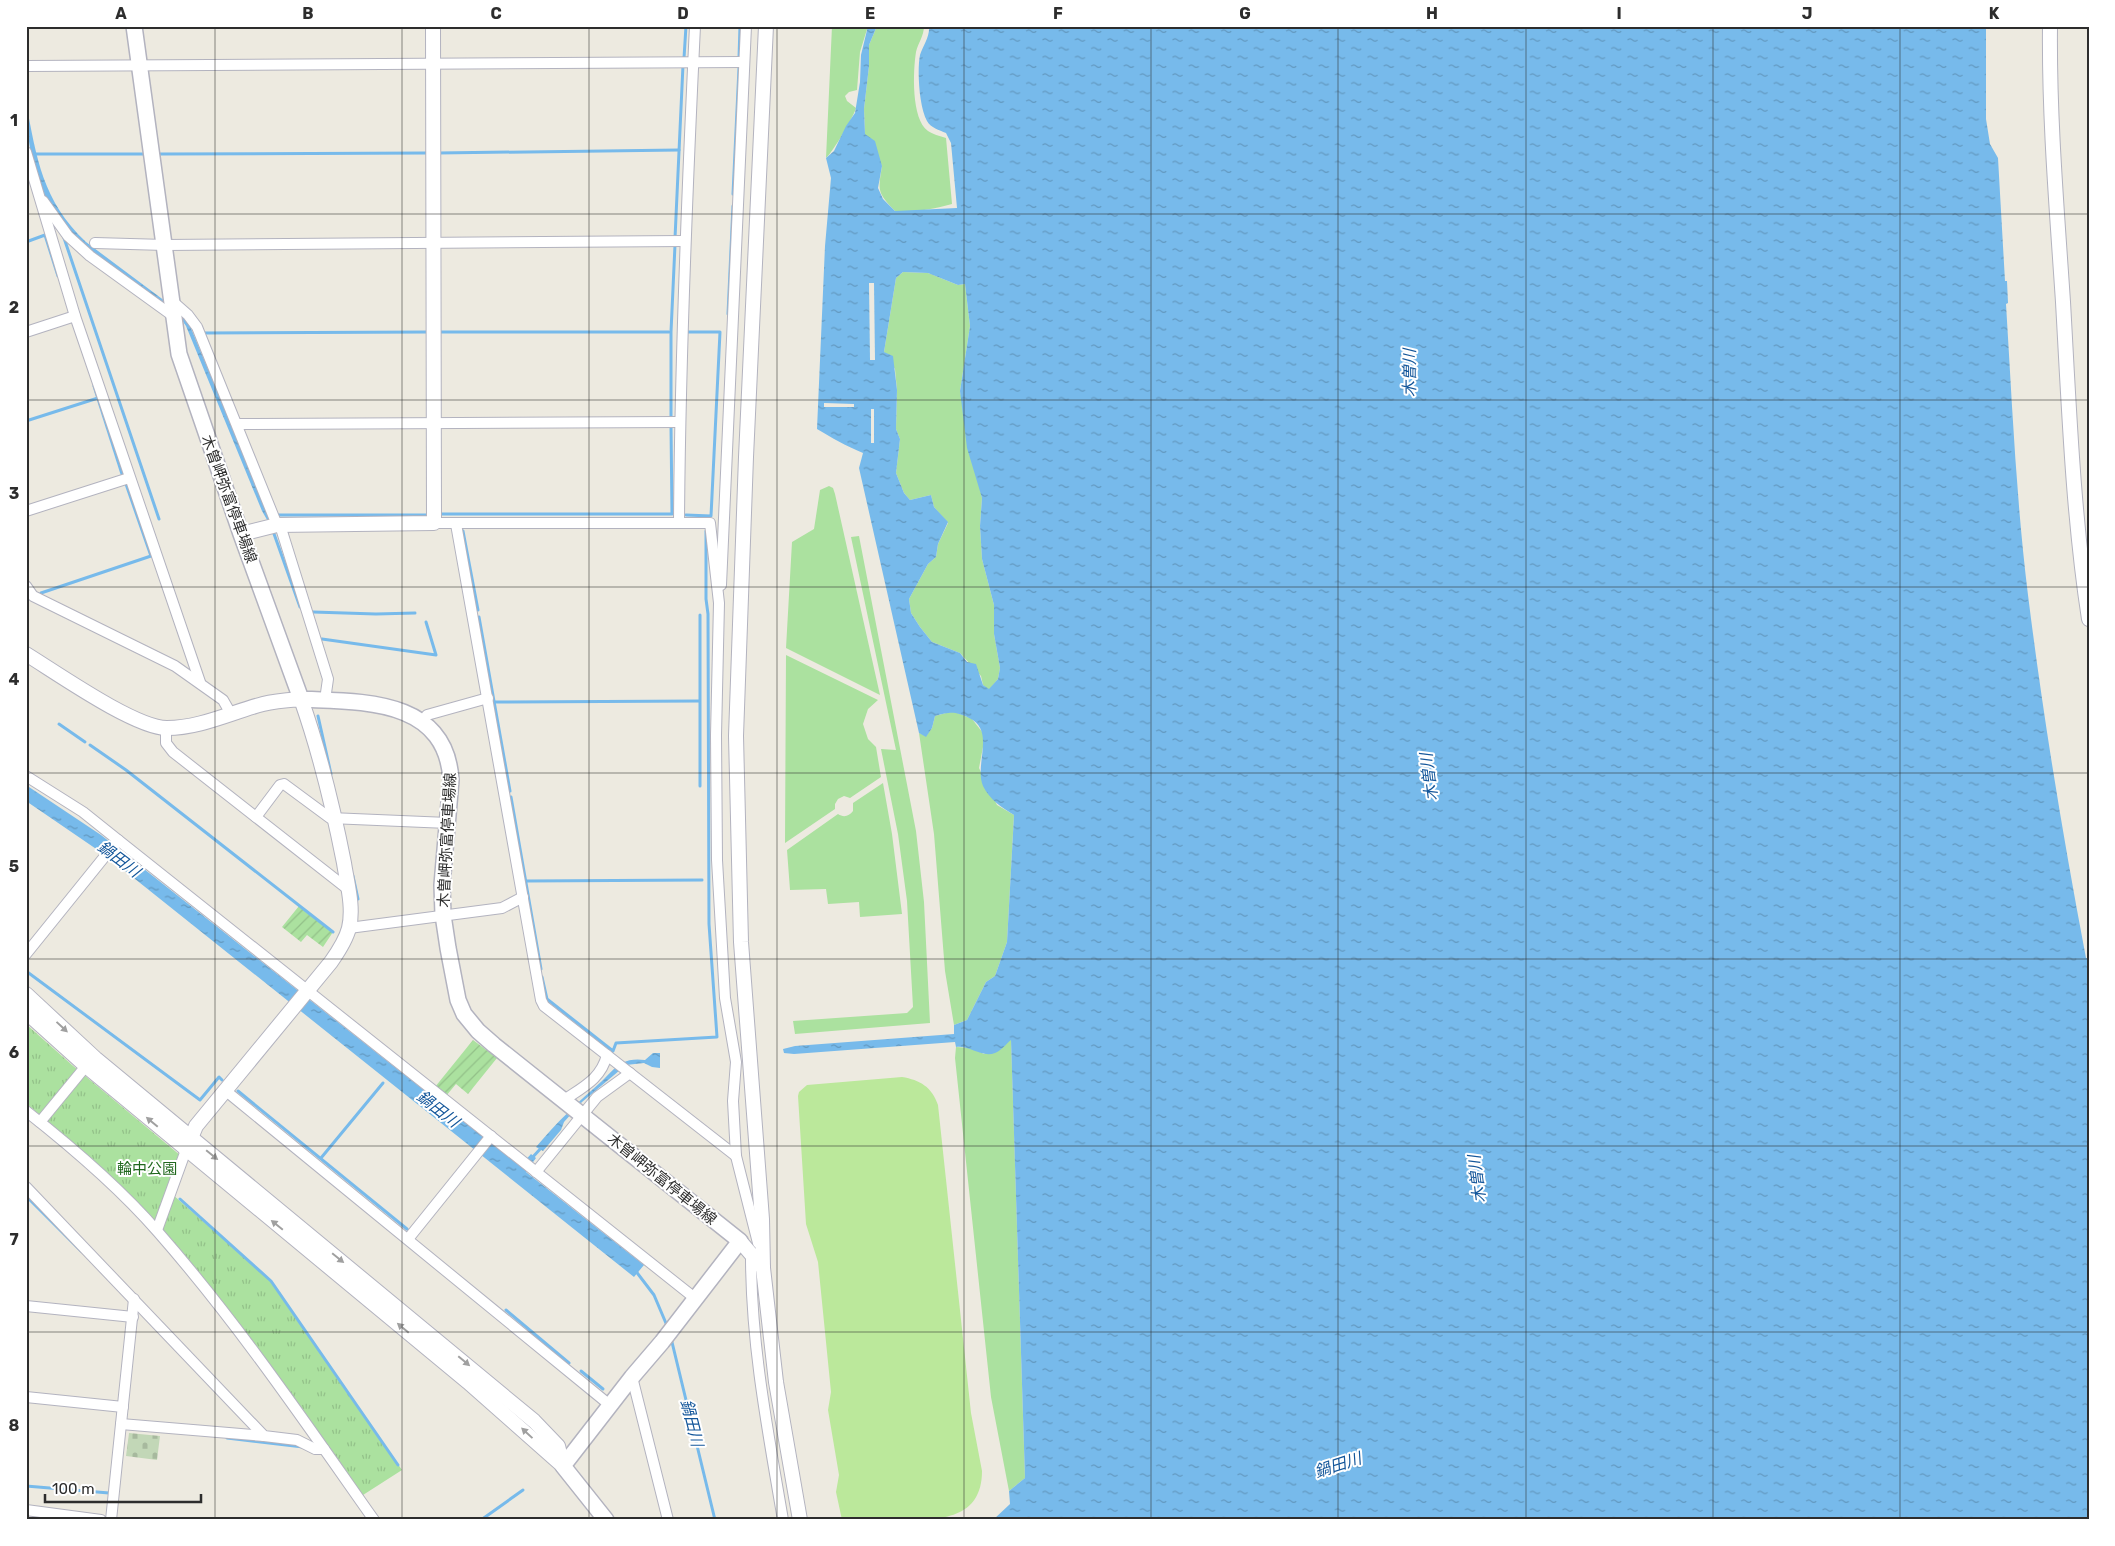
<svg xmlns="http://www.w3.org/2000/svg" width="2115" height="1546" font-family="Rubik,'Noto Sans JP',sans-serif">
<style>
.grass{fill:#abe19f}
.cemetery{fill:url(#cemetery-stones)}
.park{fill:url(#park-tufts)}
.garden{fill:url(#garden-furrows)}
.pitch{fill:#bbe89b}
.water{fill:url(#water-ripples);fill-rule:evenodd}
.pier{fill:#edeae0}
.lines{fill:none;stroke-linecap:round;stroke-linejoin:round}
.stream{stroke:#77baeb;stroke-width:3}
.minor-casing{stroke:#b3b3bf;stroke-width:12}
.tertiary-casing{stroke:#b3b3bf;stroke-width:16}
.secondary-casing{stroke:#b3b3bf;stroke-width:18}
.minor{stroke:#fff;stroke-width:10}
.tertiary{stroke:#fff;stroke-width:14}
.secondary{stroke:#fff;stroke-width:15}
.oneway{fill:#a0a0a0}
.grid{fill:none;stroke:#2d2d2d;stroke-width:1;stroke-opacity:0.55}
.labels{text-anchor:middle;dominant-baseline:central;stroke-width:4;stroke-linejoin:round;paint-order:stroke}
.street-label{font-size:15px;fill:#2d2d2d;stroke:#fff}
.park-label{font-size:15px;fill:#21681e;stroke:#fff}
.water-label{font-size:16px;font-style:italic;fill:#13569a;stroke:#fff}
.neatline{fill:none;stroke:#2d2d2d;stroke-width:2}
.grid-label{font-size:16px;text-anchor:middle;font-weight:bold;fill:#2d2d2d}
</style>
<defs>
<pattern id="cemetery-stones" width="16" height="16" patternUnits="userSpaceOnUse" patternTransform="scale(1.25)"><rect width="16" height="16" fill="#c2d7b7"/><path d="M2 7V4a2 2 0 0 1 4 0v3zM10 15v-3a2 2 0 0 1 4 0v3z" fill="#a7b99e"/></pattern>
<pattern id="park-tufts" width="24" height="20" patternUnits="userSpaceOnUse" patternTransform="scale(1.25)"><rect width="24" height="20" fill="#abe19f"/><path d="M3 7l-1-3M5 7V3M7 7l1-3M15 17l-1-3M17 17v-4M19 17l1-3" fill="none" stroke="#93c189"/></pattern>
<pattern id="garden-furrows" width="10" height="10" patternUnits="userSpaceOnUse" patternTransform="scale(1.25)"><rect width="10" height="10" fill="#abe19f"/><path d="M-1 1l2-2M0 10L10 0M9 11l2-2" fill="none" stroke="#93c189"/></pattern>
<pattern id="water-ripples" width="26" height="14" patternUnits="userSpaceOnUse" patternTransform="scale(1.25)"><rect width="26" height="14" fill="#77baeb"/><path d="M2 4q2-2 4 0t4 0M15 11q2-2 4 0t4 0" fill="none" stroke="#6298bf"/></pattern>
</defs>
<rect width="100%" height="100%" fill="#edeae0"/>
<g class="grass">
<path d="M832,26H868L860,52L857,90L849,92L845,96L847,101L856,108C854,116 833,152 826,158Z"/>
<path d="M877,26H924C924,36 918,43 916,52C913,70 911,119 928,131C932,134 940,136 946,138L952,204C933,209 914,213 895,211C877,192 878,191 882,166L865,135L864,109L869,66V45Z"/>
<path d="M903,272L928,273L958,285L965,284L970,326L960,391L982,498L980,526L982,559L994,605V634L1000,668L998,679L989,690L983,685L981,676L960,653L932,642L920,627L911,613L909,599L928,564L936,557L938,544L948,523L934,507L931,495L910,500L904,493L896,473L900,439L896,429L897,390L895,369L884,352L896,278Z"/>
<path d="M829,486L833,488L835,494L880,695L786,648L792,542L814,529L820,490Z"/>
<path d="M859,536L916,831L924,902L930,1023L795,1034L793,1021L907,1013L913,1007L907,901L898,834L881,749L896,750L851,537Z"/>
<path d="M786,655L878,700L868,709L863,724L868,739L876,747L881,777L850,798L844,796L838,799L835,804V809L785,843Z"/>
<path d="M953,711L972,719L983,733V747L979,768L997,805L1014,815L1007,942L995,976L986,982L967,1020L954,1025L945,971L934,834L919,733L926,736L932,728L935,716Z"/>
<path d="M883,783L892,834L902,914L860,917L859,902L828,904L826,889L790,890L787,850L838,814C844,818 849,816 853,811V803Z"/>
<path d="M1011,1039L1025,1478L1009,1491L991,1397L955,1058L956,1047L971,1048L984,1054Z"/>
</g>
<path class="cemetery" d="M129,1433L160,1436L157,1460L126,1456Z"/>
<path class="park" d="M26,1024L72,1065L187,1161L172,1194L271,1281L402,1470L363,1495L229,1312L105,1172L26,1103Z"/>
<g class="garden">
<path d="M299,906L333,932L323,947L307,935L301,942L282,927Z"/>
<path d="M473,1040L497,1058L468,1094L456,1084L446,1096L435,1087Z"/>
</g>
<path class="pitch" d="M902,1077C920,1080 932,1087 938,1105L971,1413L982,1471C982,1521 937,1520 899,1520C880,1520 861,1520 842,1520L836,1492L839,1475L828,1410L831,1392L818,1262L806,1224L798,1096L799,1092L807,1085Z"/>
<g class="water">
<path d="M868,26H877L869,45V66L864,109L865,134L875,141L882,166L878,188L883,199L895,211L957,208L951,143L946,133C939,130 931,128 927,121C919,107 917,70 920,55C923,45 930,37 929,26H1986V119L1990,144L1998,158L2005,281H2007L2008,303L2006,304C2012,401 2016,498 2028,595C2043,716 2063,837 2086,958H2088L2089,962V1520H993L1010,1504L1009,1491L1025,1478L1011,1040C1007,1043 1001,1051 995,1053C982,1058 969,1045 956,1047L955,1042L794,1054L784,1053L783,1049L795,1046L954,1034V1025L967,1020L986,982L995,976L1007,942L1014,815C1001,807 990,800 983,786C974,765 996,730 969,718C954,711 951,712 935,716L932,728L926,737L919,733L859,468L863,453C846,446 832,438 817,429L825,246L831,178L826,158L834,151L846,126L855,113L860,82L861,55ZM903,272L928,273L958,285L965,284L970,326L960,391L967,448L982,498L980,526L982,559L994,605V634L1000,668L998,679L989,689L983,685L976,664L967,662L960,653L932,642L920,627L911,613L909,599L928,564L936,557L938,544L948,522L934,507L931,495L910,500L904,493L896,473L900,439L896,429L897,390L893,356L884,352L896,278Z"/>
<path d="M26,103C37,159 42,200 86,242L181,313L188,321L269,515L274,532L262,511L186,326L181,319C144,292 99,266 69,233C38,198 26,148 26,103Z"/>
<path d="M26,785L101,835L520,1166L531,1154L536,1158L526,1172L644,1265L634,1277L105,855L26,801Z"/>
<path d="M653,1053H660V1068L652,1067L644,1063L626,1065L582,1102L564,1122L561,1130L543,1151L536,1147C556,1123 578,1102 602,1081C608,1075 615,1067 622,1063C629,1059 638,1059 645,1060Z"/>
</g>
<g class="pier">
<path d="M869,283H874L875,360H870Z"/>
<path d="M824,403L854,404V407H824Z"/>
<rect x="871" y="409" width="3" height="34"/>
</g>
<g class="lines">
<g class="stream">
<path d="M684,58L686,26"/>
<path d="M739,58L740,26"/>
<path d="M438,153L679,150"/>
<path d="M36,154H146"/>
<path d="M160,154L426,153"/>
<path d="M733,194L739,68"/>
<path d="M64,238L159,519"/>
<path d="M675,238L683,65"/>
<path d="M26,242L45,235L58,276"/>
<path d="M728,314L733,206"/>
<path d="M439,332H669"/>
<path d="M686,332H720L711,516L686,515"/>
<path d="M203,333L428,332"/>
<path d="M94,386L122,474"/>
<path d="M671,419V332L675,245"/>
<path d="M26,421L98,398"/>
<path d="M441,514H672L671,426"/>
<path d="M276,515H427"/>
<path d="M273,531L300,607"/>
<path d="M463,531L478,610"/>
<path d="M41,593L151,556L126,484"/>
<path d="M313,612L376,614L415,613"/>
<path d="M700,615V786"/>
<path d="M479,617L510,791"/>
<path d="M322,639L436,655L426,622"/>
<path d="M494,702L699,701"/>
<path d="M318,716L331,774"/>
<path d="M59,724L85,742"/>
<path d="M90,745L126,770L333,932"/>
<path d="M511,797L541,969"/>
<path d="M353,876L358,899"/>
<path d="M526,881L702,880"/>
<path d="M26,971L200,1100L219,1077L222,1080"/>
<path d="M542,977L547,999L613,1051L616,1043L717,1037L709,924L708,614L706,599V531"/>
<path d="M238,1091L407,1229"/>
<path d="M321,1158L383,1083"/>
<path d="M531,1159L542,1147"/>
<path d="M26,1196L81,1251"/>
<path d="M180,1199L271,1281L398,1465"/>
<path d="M635,1270L654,1295L668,1328"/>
<path d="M506,1310L569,1363"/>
<path d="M671,1338L715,1520"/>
<path d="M581,1371L603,1389"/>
<path d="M227,1438L303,1447"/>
<path d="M26,1486L109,1493"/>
<path d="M481,1520L523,1490"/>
</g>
<g class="minor-casing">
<g id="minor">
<path d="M26,66L744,62"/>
<path d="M26,152L75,316L200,682"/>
<path d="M43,201L68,236L90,256L173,316"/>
<path d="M95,243L165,245L685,241"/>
<path d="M171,300L188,315L197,327L277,525"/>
<path d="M26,332L75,316"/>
<path d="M237,424L680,422"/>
<path d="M26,511L129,478"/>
<path d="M434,523H710L719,603L716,735L717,860L725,998L736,1062L733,1101L736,1156L758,1243"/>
<path d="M679,523C680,357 687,192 695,26"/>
<path d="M456,524L541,1000L544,1006L736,1156"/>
<path d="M280,525L328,679L325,700"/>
<path d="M721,585L746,26"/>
<path d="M26,586L33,596L175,666L223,700L231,714"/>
<path d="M423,721L427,715L488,698"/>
<path d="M166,728V743L173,752L349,890"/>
<path d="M26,776L83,812L118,840L696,1299"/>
<path d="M256,817L280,785L284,784L330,818L448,823"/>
<path d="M349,928L502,908L523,897"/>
<path d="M26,954L118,840"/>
<path d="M226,1091L611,1406"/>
<path d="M564,1100C583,1087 601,1079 607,1055"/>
<path d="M26,1111C73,1148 119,1187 158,1232C237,1322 305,1422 374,1520"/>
<path d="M40,1122L86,1066"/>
<path d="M536,1172L597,1097L630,1073"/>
<path d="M26,1187L264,1436L297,1440L315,1449H324"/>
<path d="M157,1230L186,1150"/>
<path d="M408,1239L491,1136"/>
<path d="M751,1256C751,1345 768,1432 783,1520"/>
<path d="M26,1306L133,1317"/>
<path d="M632,1377L668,1520"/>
<path d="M26,1397L123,1407"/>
<path d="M121,1424L264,1436"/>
<path d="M26,1510L101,1520"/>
<path d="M111,1520L134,1299"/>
</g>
</g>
<g class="tertiary-casing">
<g id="tertiary">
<path d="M766,26L746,457L736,736L741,942L762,1219L763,1268L776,1382L800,1520"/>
<path d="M2050,26C2049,118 2057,211 2063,302C2069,408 2073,515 2089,619"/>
<path d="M241,534L277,525L434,523L433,26"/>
<path d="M26,654C57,673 135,728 167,728C200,728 232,712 263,704C275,701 289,700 301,699C320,753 333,807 344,863C347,883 354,907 349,928C346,940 338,952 331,962L196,1126L186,1150"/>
<path d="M26,994L96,1059L534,1421L558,1446L563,1466"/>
<path d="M26,1012L86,1066L468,1382L563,1466"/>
<path d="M740,1241L763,1268"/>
</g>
</g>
<g class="secondary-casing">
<path id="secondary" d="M134,26L179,354L241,534L301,699C362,702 446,698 451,780L442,885L443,915L448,948L458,1000L464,1014L478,1031L494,1045L740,1241L662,1342L632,1377L563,1466L606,1520"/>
</g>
<use href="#minor" class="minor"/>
<use href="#tertiary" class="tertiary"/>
<use href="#secondary" class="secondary"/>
</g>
<defs><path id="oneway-solid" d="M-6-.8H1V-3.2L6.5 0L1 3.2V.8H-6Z" transform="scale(1.25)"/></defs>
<g class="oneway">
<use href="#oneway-solid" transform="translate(62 1027) rotate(43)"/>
<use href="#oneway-solid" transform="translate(152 1122) rotate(-140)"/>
<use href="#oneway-solid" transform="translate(212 1155) rotate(39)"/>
<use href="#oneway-solid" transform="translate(277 1225) rotate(-141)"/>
<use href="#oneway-solid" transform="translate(338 1258) rotate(39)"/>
<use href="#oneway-solid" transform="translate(403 1328) rotate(-140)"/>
<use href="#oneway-solid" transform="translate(464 1361) rotate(40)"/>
<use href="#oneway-solid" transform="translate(527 1433) rotate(-137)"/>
</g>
<path class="grid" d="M215,26V1520M402,26V1520M589,26V1520M777,26V1520M964,26V1520M1151,26V1520M1338,26V1520M1526,26V1520M1713,26V1520M1900,26V1520M26,214H2089M26,400H2089M26,587H2089M26,773H2089M26,959H2089M26,1146H2089M26,1332H2089"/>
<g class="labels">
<g class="street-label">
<text transform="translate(229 499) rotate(70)">木曽岬弥富停車場線</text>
<text transform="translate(447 840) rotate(-87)">木曽岬弥富停車場線</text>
<text transform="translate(662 1179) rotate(39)">木曽岬弥富停車場線</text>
</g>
<g class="park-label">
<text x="147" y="1169">輪中公園</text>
</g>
<g class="water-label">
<text transform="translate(1409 373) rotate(-90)">木曽川</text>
<text transform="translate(1429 777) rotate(-97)">木曽川</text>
<text transform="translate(119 859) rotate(37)">鍋田川</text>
<text transform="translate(438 1109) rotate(38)">鍋田川</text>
<text transform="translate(1477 1179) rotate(-97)">木曽川</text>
<text transform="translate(692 1423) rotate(76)">鍋田川</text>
<text transform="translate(1338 1465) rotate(-18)">鍋田川</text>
</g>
</g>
<rect width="2115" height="1546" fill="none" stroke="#ffffff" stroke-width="55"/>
<path d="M45 1494v8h156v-8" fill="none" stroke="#2d2d2d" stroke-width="2.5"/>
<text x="52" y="1494" font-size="15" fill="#2d2d2d" stroke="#ffffff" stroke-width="4" paint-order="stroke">100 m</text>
<rect x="28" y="28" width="2060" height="1490" class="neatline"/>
<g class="grid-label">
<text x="121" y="19">A</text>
<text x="308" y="19">B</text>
<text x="496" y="19">C</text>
<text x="683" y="19">D</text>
<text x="870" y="19">E</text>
<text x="1058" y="19">F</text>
<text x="1245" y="19">G</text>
<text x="1432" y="19">H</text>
<text x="1619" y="19">I</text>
<text x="1807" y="19">J</text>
<text x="1994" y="19">K</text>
<text x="14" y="126">1</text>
<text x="14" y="313">2</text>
<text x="14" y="499">3</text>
<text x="14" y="685">4</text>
<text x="14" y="872">5</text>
<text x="14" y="1058">6</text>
<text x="14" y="1245">7</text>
<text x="14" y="1431">8</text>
</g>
</svg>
